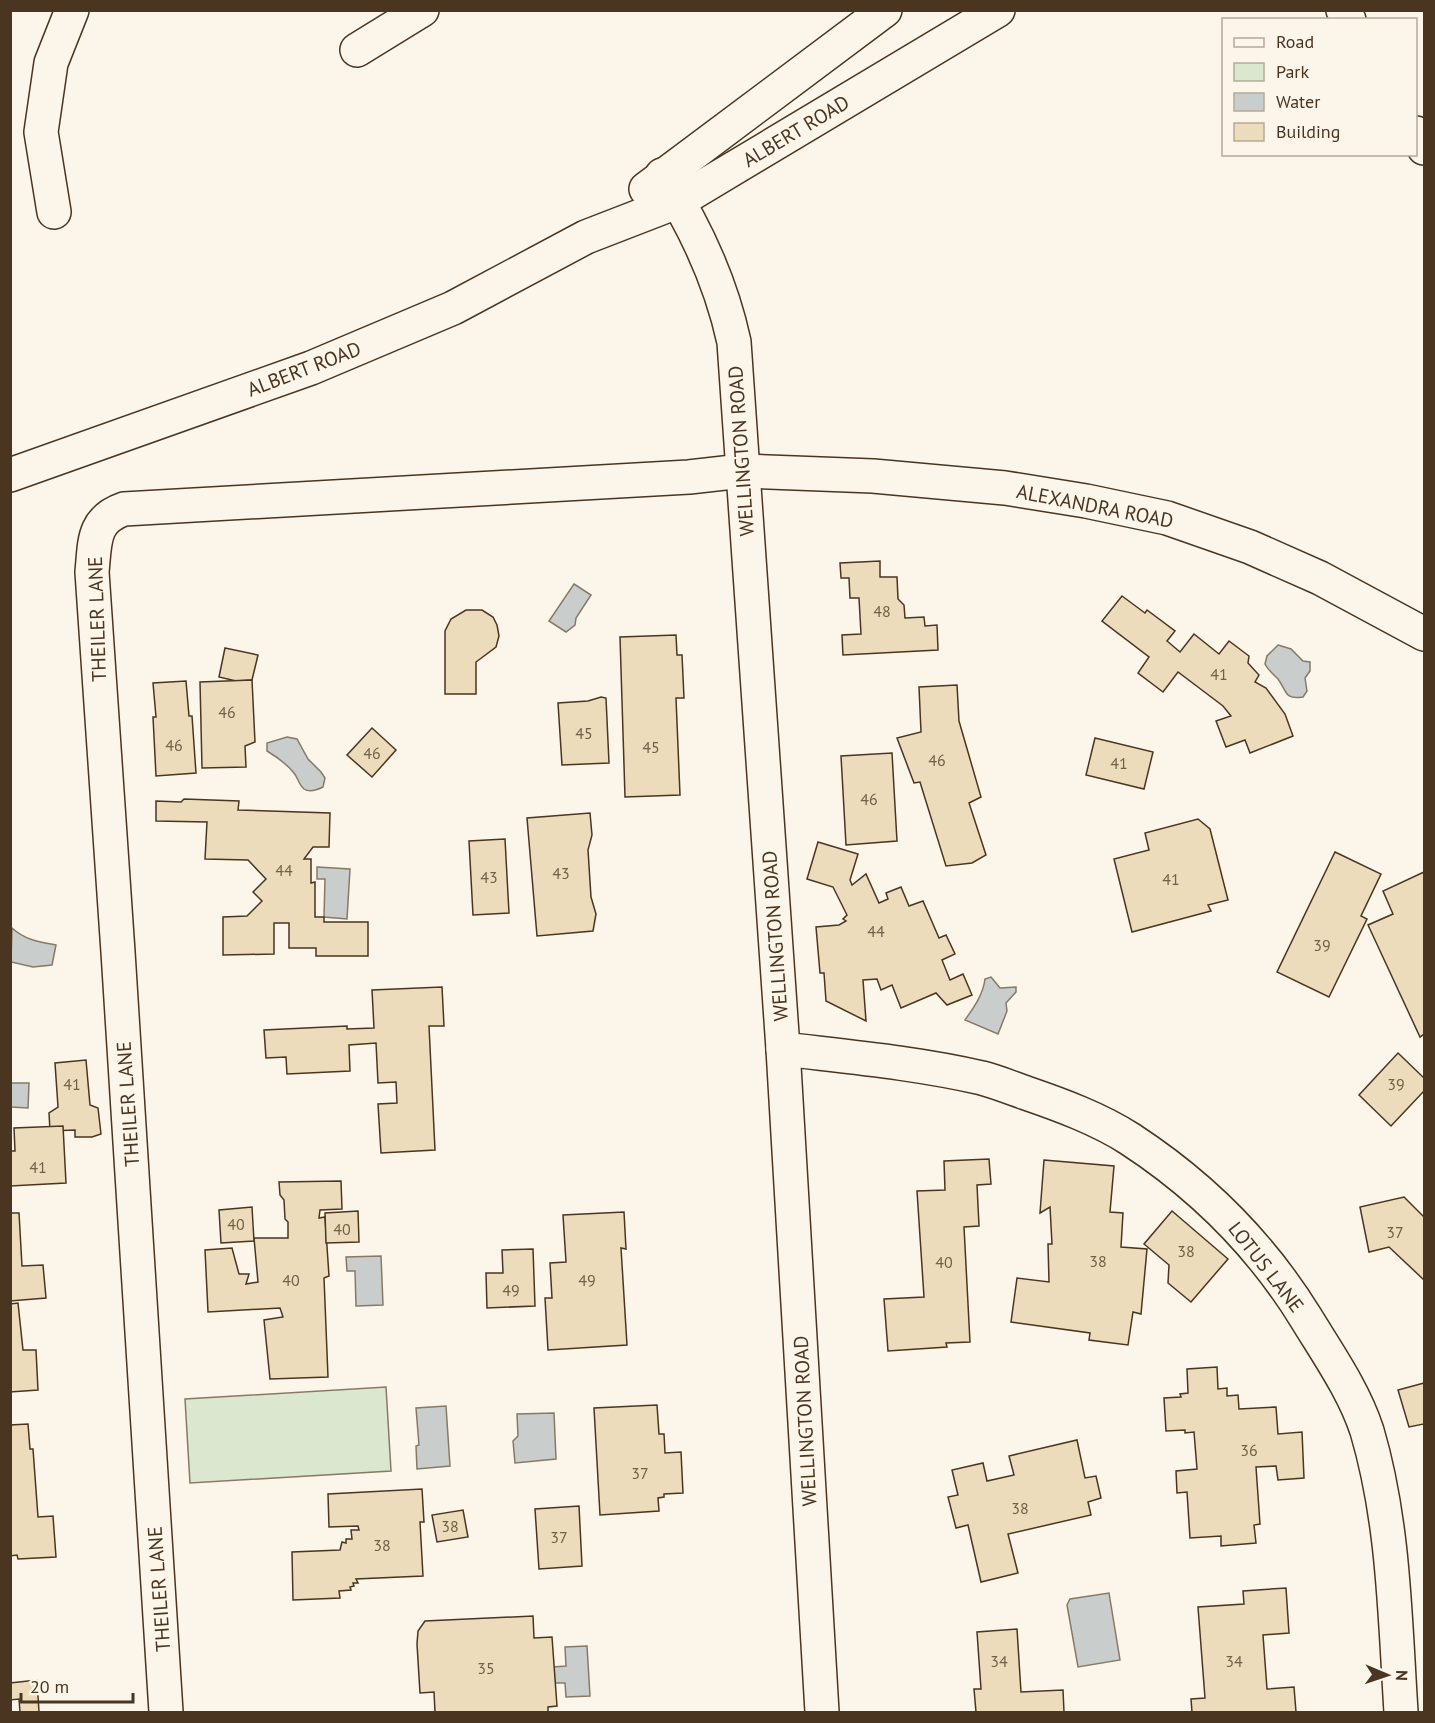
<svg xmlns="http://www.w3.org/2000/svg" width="1435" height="1723" font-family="'PT Sans',sans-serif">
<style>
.green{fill:#dce7d0;stroke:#887966;stroke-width:1.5}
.water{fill:#c9cecd;stroke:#887966;stroke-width:1.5}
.building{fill:#ecdcbc;stroke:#4a3520;stroke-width:1.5}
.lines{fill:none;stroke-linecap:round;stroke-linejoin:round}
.minor-casing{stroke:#4a3520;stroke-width:36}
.major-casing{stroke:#4a3520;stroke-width:36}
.minor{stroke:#fbf6e9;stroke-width:33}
.major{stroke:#fbf6e9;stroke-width:33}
.labels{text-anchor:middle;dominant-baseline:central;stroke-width:4.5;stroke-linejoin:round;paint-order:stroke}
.number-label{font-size:16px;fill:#725f47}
.street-label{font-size:20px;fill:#4a3520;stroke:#fbf6e9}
</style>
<rect width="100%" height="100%" fill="#fbf6e9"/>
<path class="green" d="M386,1387L391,1471L190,1483L185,1399Z"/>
<g class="water">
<path d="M574,584L591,595L576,618L575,625L566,632L549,621Z"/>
<path d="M1278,645L1291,649L1303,661L1310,662V671L1305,678L1307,691L1303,697C1284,700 1287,691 1278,679C1273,674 1268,670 1265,664L1267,656Z"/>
<path d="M287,737L297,739L308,759L321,772L325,778L323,787C317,790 310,793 304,789C299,785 298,778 294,773C286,763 277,757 267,751V743Z"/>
<path d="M317,867L350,869L347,919L324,917L325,879H317Z"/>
<path d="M12,928C25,940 39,942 56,945L52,965L33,967L11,962Z"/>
<path d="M991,977L1000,988L1016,987V992L1006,1003L1007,1011L998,1034L965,1020C974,1007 983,995 985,979Z"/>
<path d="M10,1083H29L28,1108L11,1107Z"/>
<path d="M381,1256L383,1305L356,1306L355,1271H347L346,1257Z"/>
<path d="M446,1406L450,1466L417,1469L416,1446L419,1445L416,1408Z"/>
<path d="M554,1413L556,1459L515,1463L513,1441L518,1436L517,1414Z"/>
<path d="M1109,1593L1120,1660L1078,1667L1067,1605L1070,1599Z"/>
<path d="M587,1646L590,1696L566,1697L565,1683H555L553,1667L566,1666L565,1647Z"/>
</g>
<g class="building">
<path d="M880,561V577H897L898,599L904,605L905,618L924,617L925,626L937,625L938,650L843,655L842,635L861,634L859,598H850L849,578H841L840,563Z"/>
<path d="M1122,596L1145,613L1147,610L1175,631L1167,641L1180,652L1194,634L1219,654L1229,641L1249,656L1248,663L1259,675L1255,682L1266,688L1285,714L1293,736L1250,753L1245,740L1226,747L1216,721L1231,716L1223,706L1178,672L1163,692L1138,673L1149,657L1102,621Z"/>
<path d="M466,610H482L493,617L497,625L499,636L496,647L476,662V694H445V631L451,619Z"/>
<path d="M676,635L677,655H682L684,698H676L680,795L625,797L620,637Z"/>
<path d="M225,648L258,655L252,680L236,681L219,677Z"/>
<path d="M252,680L255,742L245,746L246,767L202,768L200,682Z"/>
<path d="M186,681L189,716H192L196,773L156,776L153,717H156L153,683Z"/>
<path d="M957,685L959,721L981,797L969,803L986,855L972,863L946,866L920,782L914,783L897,738L921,732L919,687Z"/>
<path d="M601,697L606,698L609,763L562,765L558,703L588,701Z"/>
<path d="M372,728L396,750L372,777L347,755Z"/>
<path d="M1095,738L1153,752L1144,789L1086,775Z"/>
<path d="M892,753L897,841L846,845L841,756Z"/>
<path d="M184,799L239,801L238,810L330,813L329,847H313L304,859H311V883L315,882V917H324V922H368V956H316V948H289V923H274V954L223,955V917L247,916L262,901L253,892L266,879L248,860L205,859L207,822L156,821V801L181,802Z"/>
<path d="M590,813L592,835L588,850L591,897L596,914L593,931L537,936L527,818Z"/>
<path d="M1198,819L1210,829L1228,900L1208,905L1211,911L1132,932L1114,859L1149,850L1145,833Z"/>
<path d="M505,839L509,913L473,915L469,841Z"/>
<path d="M818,842L858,854L850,880L852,885L866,874L879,903L888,899L886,893L901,887L909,906L923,901L939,938L946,935L955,954L942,960L950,980L963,974L972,995L947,1005L936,993L901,1008L892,985L881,990L877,979L863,980L866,1021L826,1001L824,973H820L816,927L839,925L846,921L843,919L847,915L833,887L807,879Z"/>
<path d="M1335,852L1381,874L1361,916L1367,919L1329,997L1277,972Z"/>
<path d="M1424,872V1034L1420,1037L1368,925L1393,914L1383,891Z"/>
<path d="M442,987L444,1026H429L435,1150L381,1153L378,1104L397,1103L396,1082L378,1083L376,1043L349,1045L350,1071L287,1074L286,1057L266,1058L264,1030L347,1026V1029L374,1028L372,990Z"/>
<path d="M1398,1053L1424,1078V1091L1391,1126L1359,1095Z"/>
<path d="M86,1060L90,1105L98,1108L101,1134L92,1137H75V1130L50,1131L49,1113L58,1107L55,1063Z"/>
<path d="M63,1126L66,1183L10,1186V1151H15L14,1128Z"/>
<path d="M989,1159L991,1184L977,1185L979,1226L964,1227L970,1342L946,1343L947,1347L888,1351L884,1299L924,1297L917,1191L945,1190L944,1161Z"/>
<path d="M1044,1160L1114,1166L1110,1212L1123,1213L1121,1247L1147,1249L1141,1314L1133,1312L1128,1345L1089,1340L1090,1333L1011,1322L1017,1278L1049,1282L1048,1244H1052L1050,1207L1040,1213Z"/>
<path d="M341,1181L342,1209L320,1210L319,1218L325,1217L329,1276L324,1278L328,1377L270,1379L264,1320L283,1317L280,1308L208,1312L205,1250L232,1248L239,1274H249L246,1284L258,1282L254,1238H288V1222L285,1219L284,1200L280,1195L279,1182Z"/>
<path d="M1404,1197L1424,1217V1280L1389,1247L1369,1252L1360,1207Z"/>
<path d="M252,1207L254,1241L221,1243L219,1210Z"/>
<path d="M358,1211L359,1242L326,1243L325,1213Z"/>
<path d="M1172,1211L1228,1259L1191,1302L1168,1283L1169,1265L1144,1244Z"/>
<path d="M624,1212L626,1249L621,1248L627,1345L548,1350L545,1298H552L550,1263L566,1262L563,1215Z"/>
<path d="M10,1213H19L22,1266L43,1265L46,1298L10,1301Z"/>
<path d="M533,1249L535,1306L487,1308L486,1273H503L502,1250Z"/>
<path d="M18,1303L23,1350H36L38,1390L10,1392V1304Z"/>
<path d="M1217,1367L1218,1389L1227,1388V1396L1238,1395L1239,1409L1276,1407L1278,1434L1302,1432L1304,1478L1278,1480L1276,1466L1256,1467L1260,1524L1254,1525L1256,1543L1221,1546V1536L1190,1538L1187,1492L1177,1493L1176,1471L1197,1469L1194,1432L1185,1433V1430L1166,1431L1164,1398L1181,1397L1180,1394L1188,1393L1187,1369Z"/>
<path d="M1424,1383V1424L1409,1427L1398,1390Z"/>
<path d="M657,1405L659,1434H664L665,1453L681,1452L683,1493L664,1494V1497L658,1498L659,1511L600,1515L594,1408Z"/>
<path d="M28,1424L30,1449H33L38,1517L53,1516L56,1557L18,1559L17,1555L10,1556V1425Z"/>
<path d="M1077,1440L1085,1478L1096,1476L1101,1498L1088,1502L1091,1515L1008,1534L1018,1573L981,1582L968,1525L956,1528L948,1497L958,1495L952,1470L983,1463L987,1481L1014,1475L1009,1456Z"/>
<path d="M422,1489L424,1522H420L423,1576L356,1579L358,1583H353L354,1586L350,1587L351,1590L339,1591L340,1598L293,1600L292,1552L340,1550L342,1542L346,1543V1539H352L351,1530H359L358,1526L329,1527L328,1494Z"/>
<path d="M579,1506L582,1566L539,1569L535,1509Z"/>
<path d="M463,1510L468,1537L437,1542L432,1515Z"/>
<path d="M1286,1588L1289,1633L1263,1635L1267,1689L1294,1687L1296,1712H1192L1191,1699L1205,1698L1198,1607L1244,1604L1243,1591Z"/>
<path d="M533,1616L534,1638L552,1637L557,1706L548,1707V1712H435L434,1692L420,1693L417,1644L418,1631L425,1621Z"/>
<path d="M1017,1629L1021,1692L1063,1690L1064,1712H976L974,1689H981L977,1632Z"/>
<path d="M37,1680L39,1712H20L19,1699L10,1700V1683Z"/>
</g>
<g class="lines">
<g class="minor-casing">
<g id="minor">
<path d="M357,50L422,10"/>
<path d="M662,175C695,226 721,282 734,342L783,1049L822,1712"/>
<path d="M646,189L885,10"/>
<path d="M54,212L41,132L51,63L72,10"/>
<path d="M10,475L311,368L453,308L586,237L679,201L998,10"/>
<path d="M783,1049C850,1057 917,1063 982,1078C997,1082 1012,1088 1026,1093C1061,1105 1099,1119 1130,1139C1202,1186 1261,1245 1306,1318C1328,1354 1354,1391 1367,1431C1394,1522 1395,1619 1401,1712"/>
<path d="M166,1712L118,952L92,572C95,543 92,520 124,509L689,477L742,471L873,476L1005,488L1086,501L1167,518L1250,547L1320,578L1424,634"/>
</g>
</g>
<g class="major-casing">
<g id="major">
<path d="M1343,10L1349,20"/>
<path d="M1416,133L1424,148"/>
</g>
</g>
<use href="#minor" class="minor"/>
<use href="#major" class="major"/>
</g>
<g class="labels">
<g class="number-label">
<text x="882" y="611">48</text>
<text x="1219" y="674">41</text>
<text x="227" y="712">46</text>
<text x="584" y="733">45</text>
<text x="174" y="745">46</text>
<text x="651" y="747">45</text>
<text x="372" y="753">46</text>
<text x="937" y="760">46</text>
<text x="1119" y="763">41</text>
<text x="869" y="799">46</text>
<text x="284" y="870">44</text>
<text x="561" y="873">43</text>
<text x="489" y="877">43</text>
<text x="1171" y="879">41</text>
<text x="876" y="931">44</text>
<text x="1322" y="945">39</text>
<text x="72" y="1084">41</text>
<text x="1396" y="1084">39</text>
<text x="38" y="1167">41</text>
<text x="236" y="1224">40</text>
<text x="342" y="1229">40</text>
<text x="1395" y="1232">37</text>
<text x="1186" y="1251">38</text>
<text x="1098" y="1261">38</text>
<text x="944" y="1262">40</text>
<text x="291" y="1280">40</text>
<text x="587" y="1280">49</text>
<text x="511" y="1290">49</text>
<text x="1249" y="1450">36</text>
<text x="640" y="1473">37</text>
<text x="1020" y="1508">38</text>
<text x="450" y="1526">38</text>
<text x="559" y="1537">37</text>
<text x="382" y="1545">38</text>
<text x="999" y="1661">34</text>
<text x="1234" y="1661">34</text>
<text x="486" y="1668">35</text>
</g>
<g class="street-label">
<text transform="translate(796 131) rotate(-31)">ALBERT ROAD</text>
<text transform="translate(304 369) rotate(-21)">ALBERT ROAD</text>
<text transform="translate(741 451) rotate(-94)">WELLINGTON ROAD</text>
<text transform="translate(1095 506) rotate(11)">ALEXANDRA ROAD</text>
<text transform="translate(97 619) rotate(-92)">THEILER LANE</text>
<text transform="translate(775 936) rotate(-94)">WELLINGTON ROAD</text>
<text transform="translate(128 1104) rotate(-94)">THEILER LANE</text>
<text transform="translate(1266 1267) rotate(52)">LOTUS LANE</text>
<text transform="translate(805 1421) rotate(-93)">WELLINGTON ROAD</text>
<text transform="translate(159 1589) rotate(-94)">THEILER LANE</text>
</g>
</g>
<rect width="1435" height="1723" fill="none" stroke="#4a3520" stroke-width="24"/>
<rect x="1222" y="18" width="195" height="138" fill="#fbf6e9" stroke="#b4a999" stroke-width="1.5"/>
<rect x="1234" y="38" width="30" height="9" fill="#fbf6e9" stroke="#b4a999" stroke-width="1.5"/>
<text x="1276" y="48" font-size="18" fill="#4a3520">Road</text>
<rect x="1234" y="63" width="30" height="18" fill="#dce7d0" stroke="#b4a999" stroke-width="1.5"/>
<text x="1276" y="78" font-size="18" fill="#4a3520">Park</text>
<rect x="1234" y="93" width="30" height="18" fill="#c9cecd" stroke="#b4a999" stroke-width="1.5"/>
<text x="1276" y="108" font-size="18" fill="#4a3520">Water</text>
<rect x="1234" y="123" width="30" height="18" fill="#ecdcbc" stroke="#b4a999" stroke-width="1.5"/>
<text x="1276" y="138" font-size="18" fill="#4a3520">Building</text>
<g transform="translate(1387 1675) rotate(92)" stroke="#fbf6e9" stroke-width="4.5" paint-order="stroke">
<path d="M0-4.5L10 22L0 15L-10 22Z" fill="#4a3520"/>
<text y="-9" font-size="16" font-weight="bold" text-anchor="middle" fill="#4a3520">N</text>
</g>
<path d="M21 1693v9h112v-9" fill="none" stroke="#4a3520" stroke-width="3"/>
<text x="30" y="1693" font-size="18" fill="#4a3520" stroke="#fbf6e9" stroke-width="4.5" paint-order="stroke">20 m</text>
</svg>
